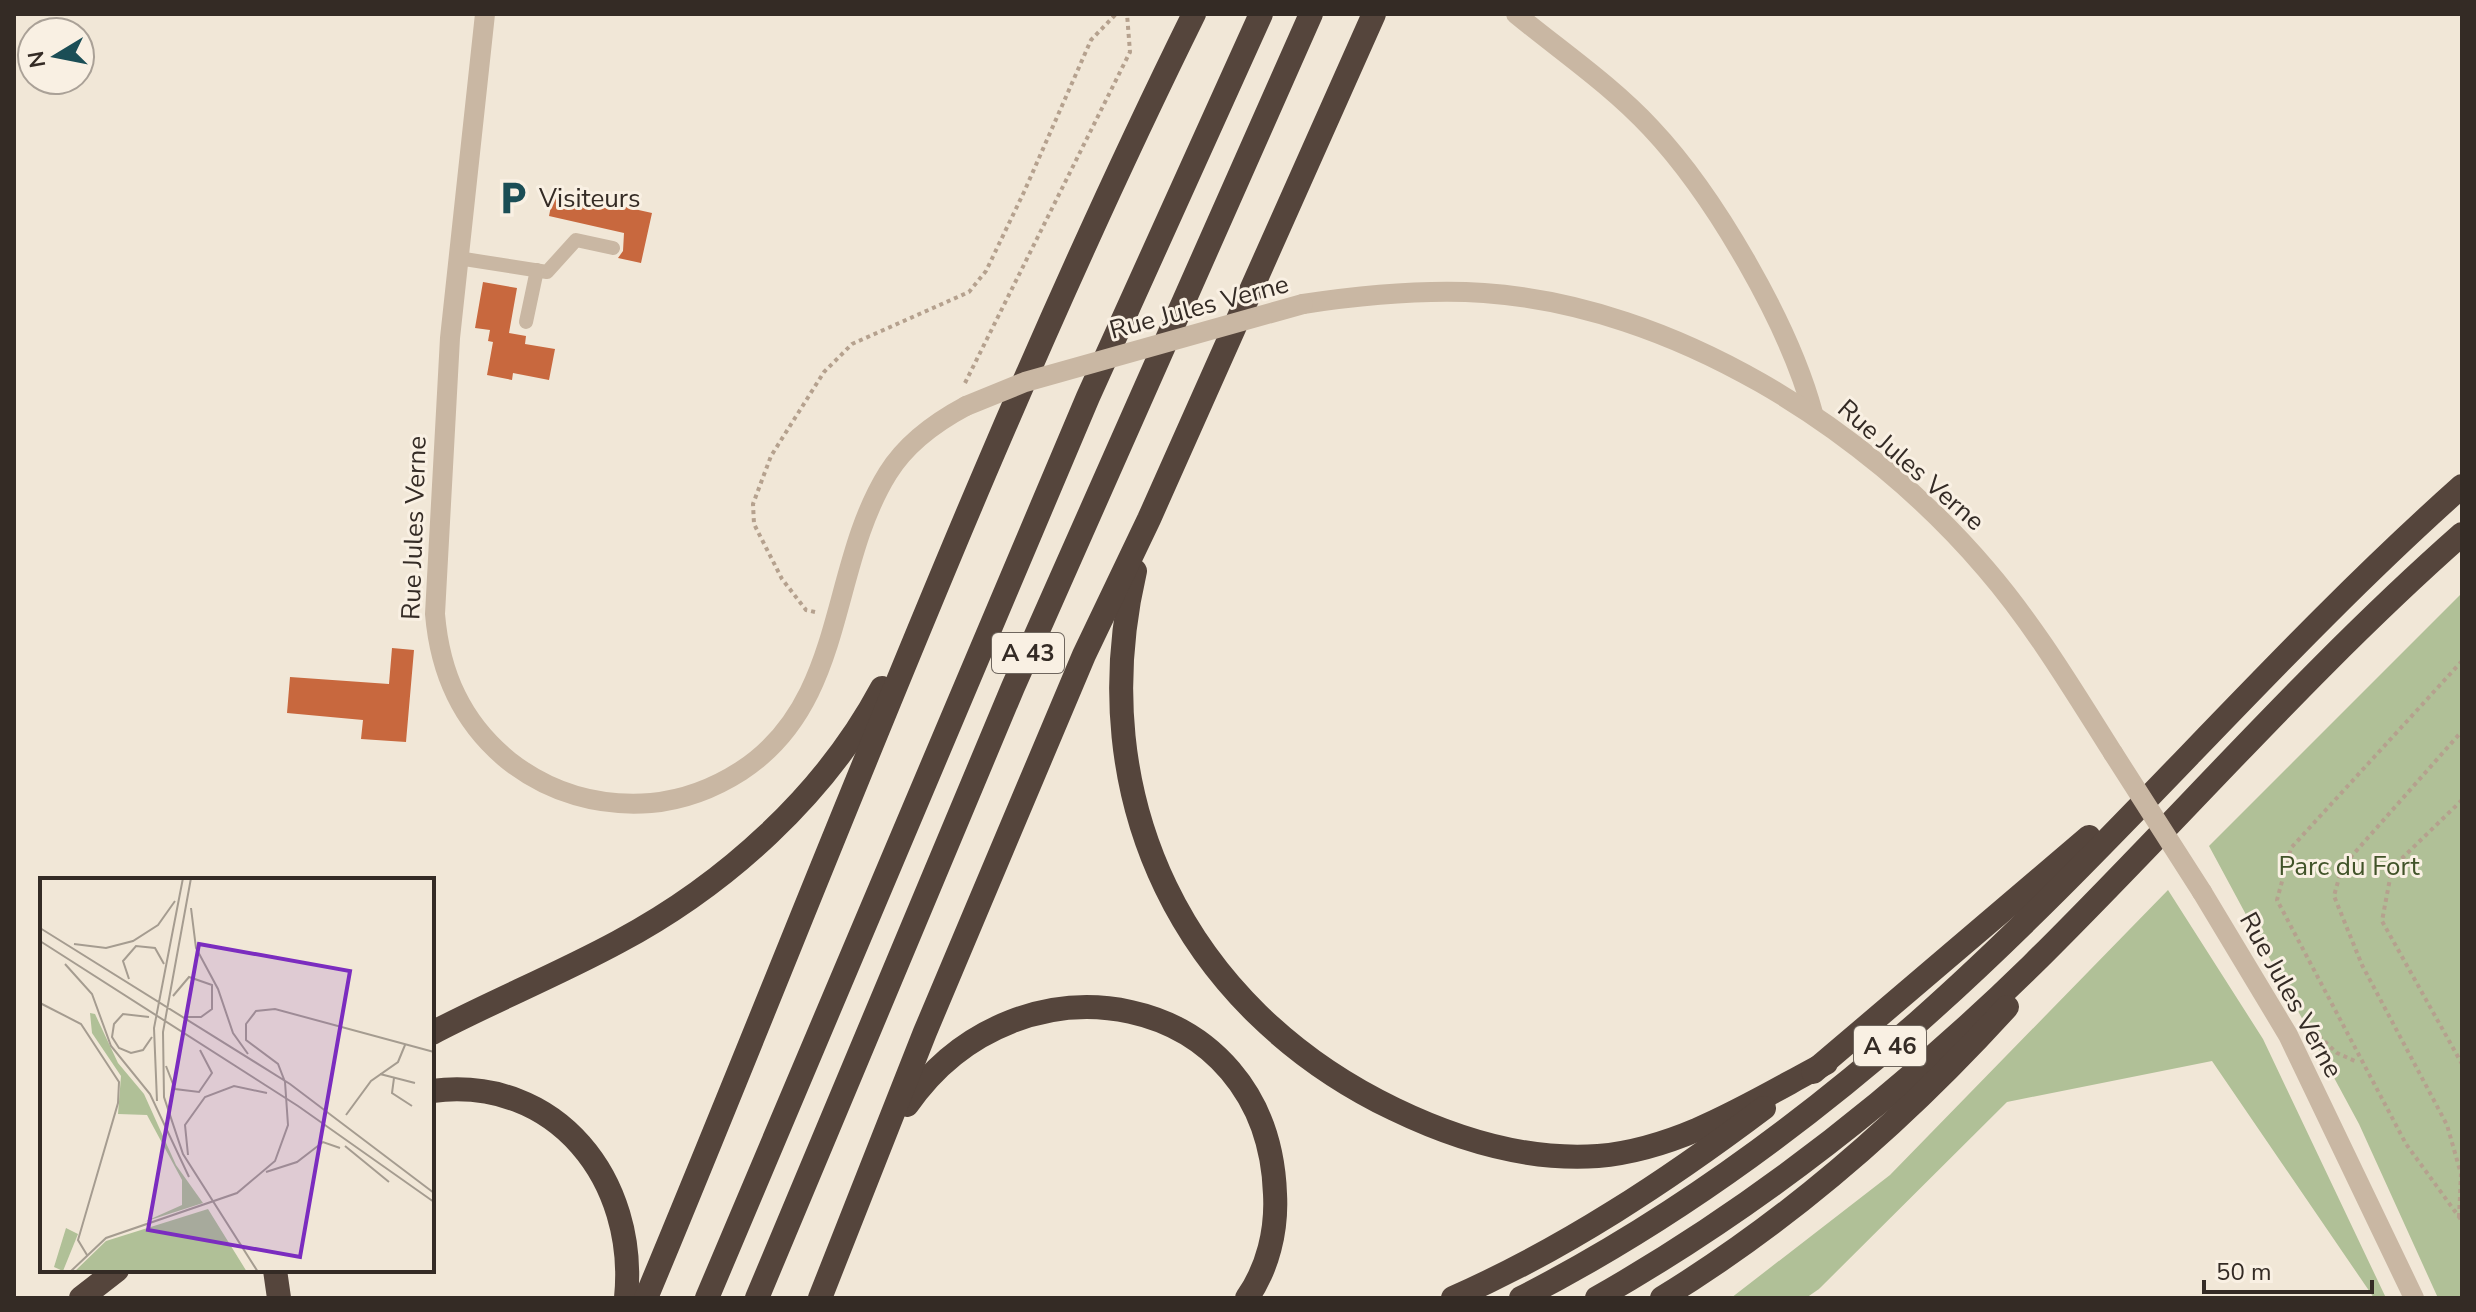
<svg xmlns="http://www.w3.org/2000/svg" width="2476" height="1312" font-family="'Nunito Sans',sans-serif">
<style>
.green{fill:#b0c097}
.building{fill:#c8683e}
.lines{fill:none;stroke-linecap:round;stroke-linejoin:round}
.path{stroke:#b5a18e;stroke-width:4;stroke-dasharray:4 4;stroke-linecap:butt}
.service{stroke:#c9b7a3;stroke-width:14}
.minor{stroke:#c9b7a3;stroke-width:20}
.motorway{stroke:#55453c;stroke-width:24}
.minor-bridge{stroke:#c9b7a3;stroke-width:20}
.labels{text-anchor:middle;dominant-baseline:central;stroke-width:6;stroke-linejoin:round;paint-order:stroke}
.shield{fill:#f9f0e3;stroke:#6f665e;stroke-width:2}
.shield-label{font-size:24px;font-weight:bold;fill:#342b25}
.poi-label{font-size:26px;fill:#342b25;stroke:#f9f0e3;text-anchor:start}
.street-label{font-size:26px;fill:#342b25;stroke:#f9f0e3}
.park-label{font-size:26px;fill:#415329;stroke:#f9f0e3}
.inset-road{fill:none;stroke:#a59c90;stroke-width:2}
.view{fill:#7b2cbf;fill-opacity:0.15;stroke:#7b2cbf;stroke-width:4}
.inset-edge{fill:none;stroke:#342b25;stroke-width:4}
</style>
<rect width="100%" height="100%" fill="#f1e7d7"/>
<g class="green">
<path d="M2462,593V1298H2438L2359,1124L2209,846Z"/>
<path d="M2168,890L2263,1039L2386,1298H2374L2212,1061L2007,1102L1819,1289L1806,1298H1731L1890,1175Z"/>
</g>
<g class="building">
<path d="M554,191L652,213L641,263L618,258L623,251L624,233L549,216Z"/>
<path d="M483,282L517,288L509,333L526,336L525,344L555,349L549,380L513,373L512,380L487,375L493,342L488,341L490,330L475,328Z"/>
<path d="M392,648L414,650L406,742L361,739L363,720L287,713L290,677L389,684Z"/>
</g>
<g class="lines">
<g class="path">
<path d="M965,383L1130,52L1127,14"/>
<path d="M815,612L806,610L782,579L754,524L753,504L771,456L824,372L852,344L969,292L986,271L1024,192L1091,40L1116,14"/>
<path d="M2462,661L2291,848L2277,900L2406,1144L2462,1221"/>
<path d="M2462,800L2392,868L2382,921L2462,1064"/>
<path d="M2306,1029L2310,1028L2337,1053L2357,1062"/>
<path d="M2459,1217L2461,1174L2447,1125L2362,965L2334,896L2342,867L2462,731"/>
</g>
<g class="service">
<path d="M458,258L547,272L576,240L613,248"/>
<path d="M526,322L537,270"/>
</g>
<g class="minor">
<path d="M485,14L450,338L435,614C440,674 462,723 509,761C550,793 599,807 651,803C683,800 713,789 741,771C847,702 828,569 888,473C906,444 936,422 966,406"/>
<path d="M1516,14C1561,51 1611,85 1651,128C1715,196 1789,324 1813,413"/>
<path d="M1303,304C1363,295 1423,289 1484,293C1673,306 1865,427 1986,569C2035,626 2073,690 2113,753"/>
<path d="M2202,892L2288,1035L2414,1298"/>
</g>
<g class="motorway">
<path d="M1135,571C1082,798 1184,1008 1394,1109C1456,1139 1528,1161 1598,1156C1681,1149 1754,1101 1826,1063"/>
<path d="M432,1033C493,1001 557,975 618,942C725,885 825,795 882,688"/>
<path d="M1813,1072L2089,837"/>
<path d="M432,1091C557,1075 638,1181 626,1298"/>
<path d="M907,1105C1019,943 1268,989 1275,1194C1277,1230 1268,1268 1247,1298"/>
<path d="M275,1270L279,1298"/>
<path d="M81,1298L117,1270"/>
<path d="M646,1298C825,869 988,431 1194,14"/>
<path d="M707,1298L1088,397L1261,14"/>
<path d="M757,1298L1013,687L1311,14"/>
<path d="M820,1298L925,1032L1084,655L1149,519L1374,14"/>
<path d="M1453,1298C1564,1249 1667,1181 1764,1108"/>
<path d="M1521,1298C1666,1224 1795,1130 1917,1023C2108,854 2271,656 2462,486"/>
<path d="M1597,1298C1757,1207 1900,1094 2032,965C2176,823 2310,668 2462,534"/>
<path d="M1662,1298C1791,1219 1905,1119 2007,1007"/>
</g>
<g class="minor-bridge">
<path d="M966,406L1025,382L1303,304"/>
<path d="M2113,753L2202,892"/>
</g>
</g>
<defs>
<g id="parking-bare" transform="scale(2.76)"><path d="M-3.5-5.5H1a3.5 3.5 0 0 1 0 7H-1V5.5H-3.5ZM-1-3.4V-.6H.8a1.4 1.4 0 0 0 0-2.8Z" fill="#1b4e56" stroke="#f9f0e3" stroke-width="2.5" paint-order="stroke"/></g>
</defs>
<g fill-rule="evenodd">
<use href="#parking-bare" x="513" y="198"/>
</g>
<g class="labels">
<g class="shield">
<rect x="992" y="633" width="72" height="40" rx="6"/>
<rect x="1854" y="1026" width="72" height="40" rx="6"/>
</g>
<g class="shield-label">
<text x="1028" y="653">A 43</text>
<text x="1890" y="1046">A 46</text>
</g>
<g class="poi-label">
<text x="539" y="198">Visiteurs</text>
</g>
<g class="street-label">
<text transform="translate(1199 307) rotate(-15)">Rue Jules Verne</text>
<text transform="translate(1911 465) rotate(41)">Rue Jules Verne</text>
<text transform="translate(414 528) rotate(-88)">Rue Jules Verne</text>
<text transform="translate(2291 995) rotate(61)">Rue Jules Verne</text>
</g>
<g class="park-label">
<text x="2349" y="866">Parc du Fort</text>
</g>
</g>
<g transform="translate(40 878)">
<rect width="394" height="394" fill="#f1e7d7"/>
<path d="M50,135L55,136L78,185L104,216L136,287L163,325L104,344L142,327V302L107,237L78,236L81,198L52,155ZM168,331L207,394H34L66,363ZM26,350L38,356L23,393L14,389Z" fill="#b0c097"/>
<path class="inset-road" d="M151,0L123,154L124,219L143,276L218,394M151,30L156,70L178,111L193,155L208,176M0,50L250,206L394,315M0,63L258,228L394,324M34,66L66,70L93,63L118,47L135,23M25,86L52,116L71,168L110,216L149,299M89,101L83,83L96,68L115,70L124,86M133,118L149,99L172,107V131L161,139H148M0,125L41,146L79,204L78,225L38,362L47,377M109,139L83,136L74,146L72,159L79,170L91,175L103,172L112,159M126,188L135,211L159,214L172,195L160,172M340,196L375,205M354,200L352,215L372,228M117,223L114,150L143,0M306,237L331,203L358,184L365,167M305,268L349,304M148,277L145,247L165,219L194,208L227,215M226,294L257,284L283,264L300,270M30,394L66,360L197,315L235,283L248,247L245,204L238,186L206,162V146L216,133L235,131L394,174"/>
<path class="view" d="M159,66L310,93L260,379L108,352Z"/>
<rect width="394" height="394" class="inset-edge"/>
</g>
<rect width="2476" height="1312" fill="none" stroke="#342b25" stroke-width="32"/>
<g transform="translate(56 56) rotate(260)"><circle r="38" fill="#f9f0e3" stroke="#aaa197" stroke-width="2"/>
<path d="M0-6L14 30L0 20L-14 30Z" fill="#1b4e56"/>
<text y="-12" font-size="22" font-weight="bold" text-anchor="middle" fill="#342b25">N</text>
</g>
<path d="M2204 1280v12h168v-12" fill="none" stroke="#342b25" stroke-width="4"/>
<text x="2216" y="1280" font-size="24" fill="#342b25" stroke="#f9f0e3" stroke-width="6" paint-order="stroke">50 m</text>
</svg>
